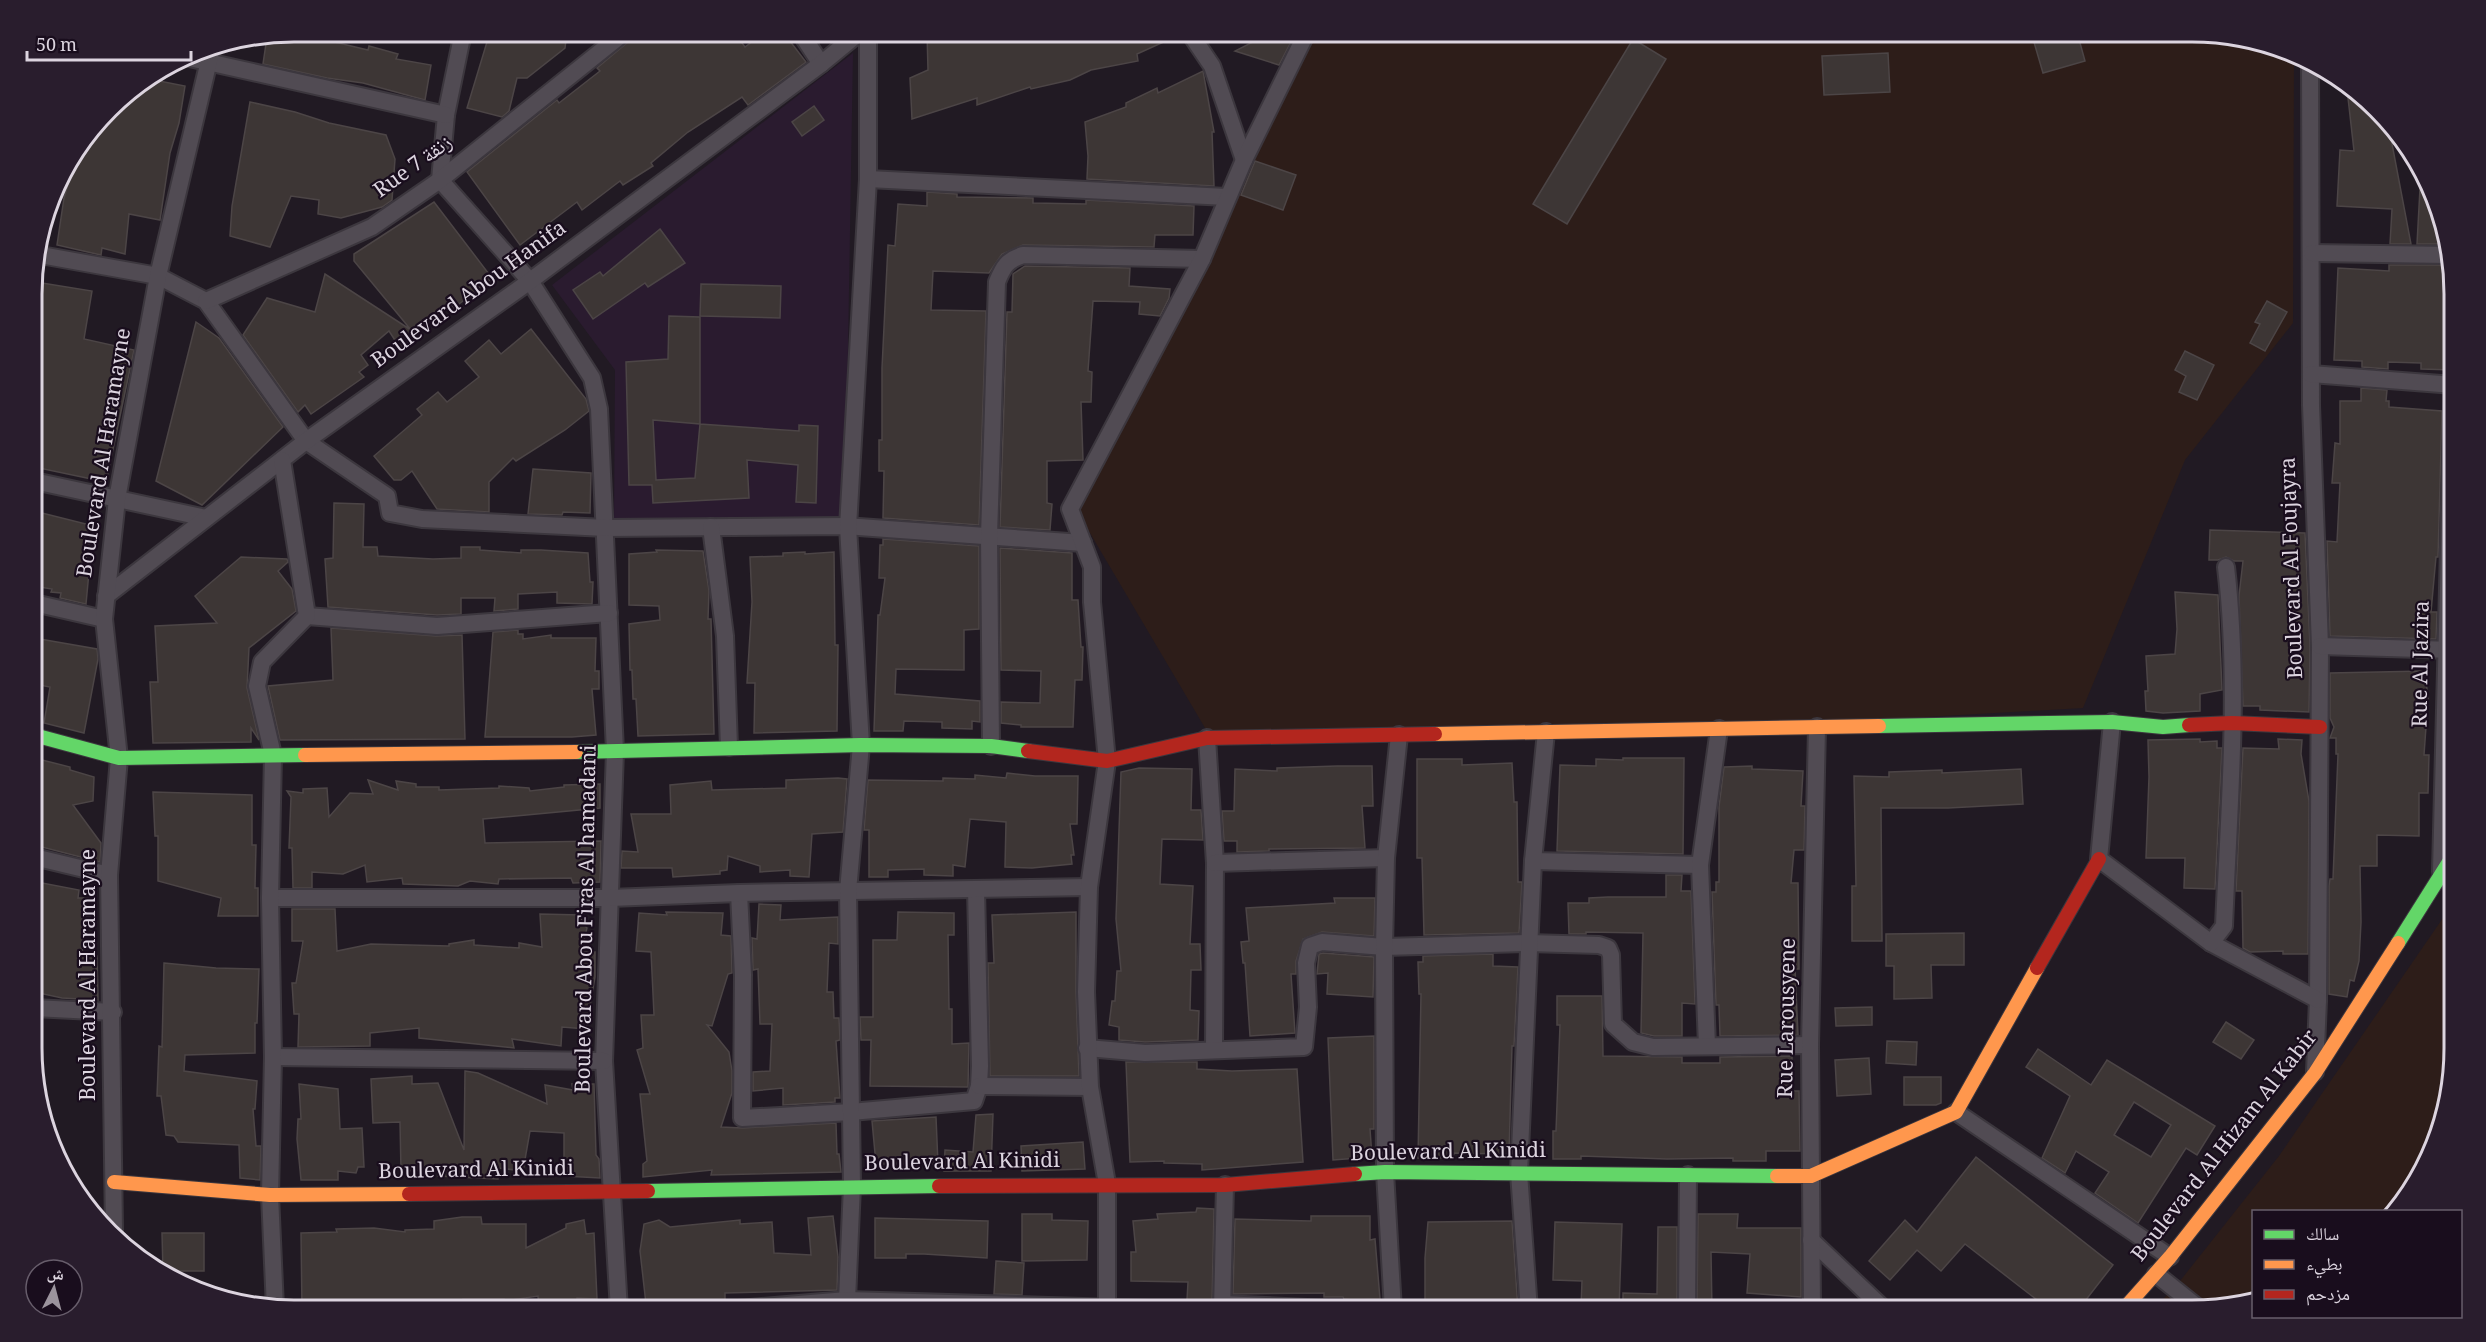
<svg xmlns="http://www.w3.org/2000/svg" width="2486" height="1342" font-family="Georgia,'Noto Naskh Arabic',serif">
<style>
.built{fill:#2a1b2f}
.industrial{fill:#2d1d19}
.building{fill:#3d3635;stroke:#4c4546;stroke-width:1.5;fill-rule:evenodd}
.lines{fill:none;stroke-linecap:round;stroke-linejoin:round}
.street-casing{stroke:#3c373e;stroke-width:20}
.fast-casing{stroke:#3c373e;stroke-width:16}
.slow-casing{stroke:#3c373e;stroke-width:16}
.jam-casing{stroke:#3c373e;stroke-width:16}
.street{stroke:#514b53;stroke-width:16}
.fast{stroke:#63d668;stroke-width:14}
.slow{stroke:#ff974d;stroke-width:14}
.jam{stroke:#b3261e;stroke-width:14}
.labels{text-anchor:middle;dominant-baseline:central;stroke-width:4.5;stroke-linejoin:round;paint-order:stroke}
.street-label{font-size:21px;fill:#dcd4df;stroke:#190d1d}
.rim{fill:none;stroke:#dcd4df;stroke-width:3}
</style>
<rect width="100%" height="100%" fill="#211a23"/>
<path class="built" d="M853,53L845,526L614,527L615,370L552,285Z"/>
<g class="industrial">
<path d="M1304,32H2193L2261,41L2294,54L2293,323L2185,460L2083,708L1719,729L1208,733L1077,511Z"/>
<path d="M2454,902V1065L2420,1179L2395,1211L2254,1212L2253,1297L2209,1310H2153L2180,1281L2279,1156Z"/>
</g>
<g class="building">
<path d="M311,32H328L326,40L368,50L369,46L398,54L396,59L431,65L425,100L363,83L327,78L263,64L267,37L288,33L310,37Z"/>
<path d="M490,32H567L565,48L527,78H517L509,111L502,117L467,108Z"/>
<path d="M640,32H646L653,41L667,32H734L745,47L765,32H783L806,62L748,105L742,97L688,132L651,163L653,166L623,185L620,181L582,210L577,202L520,245L467,172L557,100L559,103L600,71L597,68Z"/>
<path d="M927,32H1179V35L1137,54L1138,61L1091,70L1070,80L1031,89L1030,87L977,105V98L912,119L910,78L928,70Z"/>
<path d="M1247,32H1296L1279,65L1235,51L1251,43Z"/>
<path d="M2031,32H2077L2085,61L2043,73Z"/>
<path d="M1633,39L1666,59L1567,224L1533,204Z"/>
<path d="M1888,53L1890,92L1824,95L1822,56Z"/>
<path d="M1203,71L1214,132H1212L1214,186L1087,179L1088,156L1085,122L1126,107V103L1157,88L1158,93Z"/>
<path d="M149,79L185,86L179,123L170,153L160,220L129,214L125,254L102,248L101,255L57,245L64,198L77,154L121,97Z"/>
<path d="M2347,89L2389,128L2411,244H2390L2392,209L2337,206L2340,150L2354,151Z"/>
<path d="M250,102L295,112L329,123L386,135L395,159L392,200L382,207L341,218L318,214L319,200L291,196L270,247L230,236L232,206Z"/>
<path d="M814,106L824,120L802,136L792,122Z"/>
<path d="M1255,161L1296,175L1283,210L1241,195Z"/>
<path d="M2421,170L2441,210L2448,244H2417Z"/>
<path d="M927,192L957,194V197L1033,198V203L1086,204V200L1194,206L1193,235H1155L1154,247L1023,245L1002,254L989,273L933,271L931,310L986,311L979,525L883,518L884,471H879V440H882V368L888,245L895,246L898,204L927,206Z"/>
<path d="M434,202L492,278L454,308L452,305L414,331L420,335L400,348L389,331L361,355L368,365L359,372L364,377L311,414L305,405L298,412L243,335L267,298L315,312L325,274L411,330L354,261V254Z"/>
<path d="M660,229L685,263L648,287L645,283L593,319L573,290L600,272L603,276Z"/>
<path d="M2389,265H2452L2454,276V370L2421,369V363L2388,362V369L2362,367V361L2334,360L2338,268L2389,271Z"/>
<path d="M1025,266L1130,268L1129,286L1170,289L1169,298L1160,316L1139,314L1140,302L1093,301L1088,371L1092,372L1091,402H1081L1083,460L1047,461V503L1052,504L1050,530L1000,527L1007,312H1012L1013,274Z"/>
<path d="M42,283L92,291L84,339L134,350L106,482L34,467V350L38,330L34,329Z"/>
<path d="M701,284L781,286L780,318L700,316Z"/>
<path d="M2267,301L2287,312L2265,351L2250,343L2260,324L2255,322Z"/>
<path d="M669,316L700,317V424L799,431V425L818,426L816,503L796,502L798,465L747,460L749,498L653,503L652,485H629L626,362L668,359ZM653,420L700,424L695,478L656,480Z"/>
<path d="M196,322L219,338L283,427L202,505L156,481Z"/>
<path d="M531,329L586,399L589,411L565,430L516,461L513,458L489,482V512L437,509L412,471L401,480H394L374,456L422,415L417,409L438,392L447,402L479,377L465,361L489,340L501,354Z"/>
<path d="M2185,351L2214,365L2197,400L2179,392L2186,376L2175,370Z"/>
<path d="M2361,388L2387,390L2386,401H2389V407L2442,411L2438,557H2436L2431,612H2437L2436,639L2330,636L2327,541L2337,542L2340,483H2332L2335,443L2340,444V401H2361Z"/>
<path d="M533,469L591,473L590,513L563,512L562,515L528,514Z"/>
<path d="M334,503L364,504L363,547H377L378,556L433,559L461,558V547H480V550L521,553V550H541L588,553L590,582H593L592,604L557,603V592L518,594V609L494,611L495,598H461V614L437,615L328,607L325,559L333,558Z"/>
<path d="M34,511L94,526L83,571L89,572L86,604L60,598L61,593L51,592L52,589L34,586Z"/>
<path d="M2210,530L2305,533L2310,646L2309,712L2260,710V706H2243L2239,596L2243,561H2234L2226,557L2218,560H2209Z"/>
<path d="M883,539L979,546V629L964,630V670L896,669L895,694L980,701V722L972,721V729L942,728V722L904,721L903,731H874L878,615H880L885,578H879L880,545H883Z"/>
<path d="M1000,548L1072,553V600H1078L1081,647H1083L1082,680H1075L1073,727H1021V725L1001,723V702L1040,703L1041,671L1001,670Z"/>
<path d="M656,550L703,551L709,591L708,619H711L714,734L638,736L636,699H633L632,670H630L629,624L660,620L659,606L629,605V554L657,552Z"/>
<path d="M805,552V554L834,552L835,645H838L837,731L754,733L755,683H747L752,602L750,557L783,556V553Z"/>
<path d="M241,557L287,559L288,562L278,571L292,589L296,611L249,648L247,688L259,740L251,728V742L153,743L150,682H158L155,626L217,623L195,596Z"/>
<path d="M2175,592L2218,595L2222,690L2200,694V711L2163,713L2146,711L2145,691H2148L2146,656L2175,654L2177,629Z"/>
<path d="M331,628L436,636L462,635L465,739L280,740L268,686L333,680Z"/>
<path d="M518,630V634H523V639L551,635V638H596L595,671H599V689H592L596,735L572,737H485L493,632Z"/>
<path d="M34,638L97,649L98,659L84,733L44,723L50,687L34,684Z"/>
<path d="M2425,671L2428,699L2424,755H2429L2428,793H2419V836L2377,835V866H2360L2361,922L2359,961L2354,981L2350,980L2347,997L2329,994V886L2330,879H2333L2338,754H2336V738H2330L2334,727L2330,718V673Z"/>
<path d="M2200,739V742L2217,741V748H2222L2215,889L2184,888L2185,858H2146L2149,777L2148,740Z"/>
<path d="M2278,739L2302,740L2301,754L2309,801L2308,954H2283V951L2250,952L2243,948L2242,891H2236L2243,748L2279,749Z"/>
<path d="M34,758L70,767V770L94,777L93,801L73,805L101,843L100,862L34,845Z"/>
<path d="M1623,758H1684L1683,854L1557,851L1560,765L1596,766V759L1623,760Z"/>
<path d="M1417,759H1462V765L1512,763L1514,802H1517L1518,882H1522L1519,933L1424,935L1422,858H1417Z"/>
<path d="M1337,766H1372L1373,806H1362L1365,848L1269,849V851L1237,852V841H1224L1222,811H1234L1235,769L1277,771V768Z"/>
<path d="M1752,766V769L1803,771L1801,806H1805L1804,850H1794L1791,883H1798L1799,969H1795L1798,1035L1720,1036L1719,1005H1716L1712,892H1716V882H1719V807L1724,767Z"/>
<path d="M1139,768L1192,769L1191,810H1201L1203,840L1162,839L1160,884L1193,886L1190,944H1200L1201,970H1191L1190,1010L1199,1011L1198,1040L1145,1042L1119,1040V1027L1109,1025L1112,1001H1115L1117,971H1121L1116,919L1121,772Z"/>
<path d="M2021,769L2023,804L1948,808H1881L1882,941H1852V886H1856L1854,776L1889,777V772L1942,770V773Z"/>
<path d="M1007,773L1035,776H1078L1077,824H1070L1074,855H1071L1072,864L1032,868L1005,867L1006,822L970,819L965,867L953,865V876L924,875V869L888,870V877H869V830H864L868,780L943,781V778L975,779V775L1006,778Z"/>
<path d="M838,778L847,779L843,832L812,834L809,877L790,876V870L760,872V866L728,856L727,870L720,871V874L673,877L672,868H621L622,851L638,852L631,814H671L670,785L711,781L712,790L786,788V780Z"/>
<path d="M368,780L398,790L396,781L416,784V787H439V790L499,788V786L529,788L530,791L564,787V785L600,784V808L483,819L485,843L601,841L600,882L573,883L571,878L499,879L498,884L470,881L458,886L403,884L402,878L367,882L365,865L343,874L312,872V888H293L292,848H289L291,797L287,791L303,793V789L327,788L329,817L350,793L373,794Z"/>
<path d="M153,792L252,795V845H256L255,888H258V916H218L221,898L158,881V836H155Z"/>
<path d="M1666,875H1682L1681,891H1691L1695,1004L1682,1003V1036H1654L1641,1033L1643,933L1586,932V934H1569L1568,903H1589V898L1608,897H1666Z"/>
<path d="M42,883L79,890L78,898H91L90,917H85L82,957L97,956L98,1000L62,998L34,992V937Z"/>
<path d="M1334,898H1375L1374,936L1322,932L1303,939L1296,961V974H1291L1295,1033L1250,1036L1245,963H1243L1241,942L1249,941L1246,908L1335,903Z"/>
<path d="M759,904L781,905L780,920L838,917V944L829,943L827,992H833L834,1018H839L840,1040L836,1041L840,1098H835V1102L783,1105V1088L753,1091V1072L770,1071L772,1024H760L758,969L753,970L752,938L757,939Z"/>
<path d="M292,909H335L337,951L371,944L449,946V944L474,940V945L519,948V943L542,947L540,914L582,915V923L587,928L581,952H595V977L586,1029L562,1027L561,1046L512,1039L514,1048L419,1038V1028L370,1033V1046L298,1047L299,1014H294L292,983H296L303,941H292Z"/>
<path d="M666,912L723,913L721,935L731,936L732,973L728,974L712,1026L707,1025L729,1052L732,1071V1093L721,1127L743,1128L836,1123L837,1154H839L841,1172L711,1175L712,1170L643,1177V1164L647,1161L640,1094H650L637,1050L643,1048L641,1015H654L651,952L636,951L639,913L667,915Z"/>
<path d="M898,912L954,913V935H948L949,1009H952V1044L969,1043L968,1087L870,1086L871,1040H861L860,1017H873V940H897Z"/>
<path d="M1076,912V992L1079,1076H990L988,963H994L992,915Z"/>
<path d="M1964,933V965H1931L1932,998L1894,999V966H1886V934Z"/>
<path d="M1323,953L1374,957L1373,997L1327,994L1328,973L1317,974L1319,954Z"/>
<path d="M1493,954V966L1518,967L1514,1046H1512L1509,1154L1454,1153L1453,1158H1418L1421,994H1419L1418,962H1423V956Z"/>
<path d="M164,963L216,968L259,969L257,1023H255V1053L185,1055L184,1071L257,1081L255,1109H253L256,1146H261L260,1180L240,1178L239,1145L178,1142L174,1136L166,1135L161,1096H157L159,1046L162,1047Z"/>
<path d="M1557,996H1602L1603,1056L1682,1057V1063H1720V1057L1792,1056V1091H1799L1800,1151H1766V1161H1733V1158L1667,1159L1581,1156V1159H1553V1131H1556L1560,1025H1557Z"/>
<path d="M1872,1007V1025L1836,1026L1835,1008Z"/>
<path d="M2226,1022L2254,1040L2241,1059L2213,1042Z"/>
<path d="M1374,1036V1129H1370L1372,1157L1333,1160L1328,1038Z"/>
<path d="M1887,1041L1917,1042L1916,1065L1886,1063Z"/>
<path d="M2038,1049L2091,1085L2107,1060L2215,1126L2197,1155L2186,1148L2138,1223L2095,1193L2109,1172L2076,1151L2065,1173L2042,1158L2070,1096L2026,1067ZM2134,1102L2171,1125L2151,1157L2114,1135Z"/>
<path d="M1869,1058L1871,1094L1837,1096L1835,1060Z"/>
<path d="M1126,1062H1197V1069L1232,1071L1297,1069L1303,1162L1202,1170V1164L1164,1163V1161L1130,1162Z"/>
<path d="M465,1071L478,1073L547,1104L545,1085L573,1090L572,1084H594L596,1155L599,1159L600,1178L564,1176V1133L530,1131L523,1171L499,1168L498,1179L438,1176V1170L401,1171L400,1122L373,1123L371,1079L412,1076V1084L438,1083L464,1150Z"/>
<path d="M1904,1077H1941V1103L1936,1105H1904Z"/>
<path d="M299,1084L338,1089L340,1129L362,1128L364,1167H358L356,1173L338,1171V1180H301L297,1139L298,1119H301Z"/>
<path d="M993,1114L991,1171H944L945,1150L973,1152L976,1115Z"/>
<path d="M936,1117L938,1164H876L872,1121Z"/>
<path d="M1083,1142L1085,1169L1022,1171L1021,1146Z"/>
<path d="M1976,1157L2113,1265L2078,1310H2050L1965,1244L1941,1271L1917,1250L1890,1280L1869,1261L1905,1220L1917,1232Z"/>
<path d="M1197,1208L1214,1209L1212,1302L1187,1300L1188,1282L1131,1281V1252H1136L1133,1221L1158,1219L1157,1214L1196,1212Z"/>
<path d="M1022,1214H1052V1220L1088,1221L1087,1260L1022,1261Z"/>
<path d="M1698,1214H1738L1737,1228H1801V1297L1747,1293L1750,1254L1711,1252L1712,1310H1697Z"/>
<path d="M833,1216L838,1257L837,1290L725,1293V1300L719,1303L680,1301L646,1304L640,1251L644,1224L659,1220L670,1227L740,1220V1224L772,1222L774,1253L811,1255L808,1218Z"/>
<path d="M1311,1216H1370V1240L1375,1239L1380,1299L1353,1300L1344,1299L1343,1297H1324V1293L1233,1294L1235,1219L1311,1221Z"/>
<path d="M462,1217H481L482,1224H526V1248L566,1228V1224L584,1220L586,1234L594,1233L597,1299L577,1298L576,1304L539,1308L538,1296L504,1301V1299H463V1302L442,1303V1306L419,1308H406L405,1304L357,1308V1310H302L301,1233L337,1232L336,1229L374,1228L405,1232V1230L434,1229V1221Z"/>
<path d="M875,1218L988,1221L987,1258L924,1254H906V1258H875Z"/>
<path d="M1512,1221L1518,1310H1425V1258L1428,1222Z"/>
<path d="M1555,1222L1622,1224L1619,1309L1581,1307L1582,1281L1553,1280Z"/>
<path d="M1658,1227H1677V1310H1623V1293L1657,1294Z"/>
<path d="M162,1233H204V1271H163Z"/>
<path d="M996,1261L1024,1263L1022,1295L994,1294Z"/>
</g>
<g class="lines">
<g class="street-casing">
<g id="street">
<path d="M463,32L446,115L440,180L530,281L592,378L599,409L615,751L604,1061L619,1310"/>
<path d="M800,32L821,64"/>
<path d="M1189,32L1212,66L1244,160"/>
<path d="M185,57L446,115"/>
<path d="M2310,61L2311,405L2320,646L2318,1000L2315,1072"/>
<path d="M868,179L1227,197"/>
<path d="M2312,253L2450,255"/>
<path d="M35,254L158,276L206,301L306,441L387,496L390,513L422,519L606,528L845,526L1083,543"/>
<path d="M206,301L372,227L440,180L625,32"/>
<path d="M2311,374L2454,385"/>
<path d="M34,481L206,518"/>
<path d="M711,527L725,636L729,747"/>
<path d="M106,596L306,441L530,281L821,64L860,32"/>
<path d="M34,603L104,619"/>
<path d="M307,616L437,626L609,613"/>
<path d="M2320,646L2454,650"/>
<path d="M2112,722L2099,859L2211,943L2318,1000"/>
<path d="M1207,738L1215,863L1214,1050"/>
<path d="M991,746L989,536L997,282C1003,267 1007,260 1023,255L1202,259"/>
<path d="M34,857L109,875"/>
<path d="M1533,861L1700,865"/>
<path d="M1215,863L1386,858"/>
<path d="M2441,872L2453,385"/>
<path d="M739,893L743,975L742,1118L851,1112L974,1101L979,1086L980,1066L976,889"/>
<path d="M270,898H610L739,893L1089,887"/>
<path d="M2211,943L2224,926C2229,807 2240,685 2226,567"/>
<path d="M34,1008L113,1012"/>
<path d="M1707,1046L1700,865L1719,729"/>
<path d="M1087,1048L1145,1053L1304,1047L1308,1007L1306,963L1310,946L1322,942L1384,947L1528,943L1599,945L1608,948L1611,955L1613,1024L1633,1042L1653,1047L1810,1045"/>
<path d="M273,1057L604,1061"/>
<path d="M979,1086L1090,1087"/>
<path d="M1956,1112L2170,1257"/>
<path d="M114,1230L109,875L119,758L104,619L117,499L158,276L212,48"/>
<path d="M1811,1240L1885,1310"/>
<path d="M2156,1274L2201,1310"/>
<path d="M847,1300L852,1186L848,891L861,745L848,527L868,179V32"/>
<path d="M1222,1304L1350,1310"/>
<path d="M275,1308L270,1195L273,1057L270,898L273,755L257,686L262,662L307,616L282,460"/>
<path d="M726,1310L847,1300L1184,1310"/>
<path d="M1107,1310V1184L1090,1087L1086,992L1089,887L1107,761L1092,602V567L1070,509L1202,259L1244,160L1307,32"/>
<path d="M1222,1310L1225,1185"/>
<path d="M1393,1310L1385,1172L1384,947L1386,858L1399,735"/>
<path d="M1529,1310L1519,1173L1533,861L1546,732"/>
<path d="M1687,1310L1688,1175"/>
<path d="M1812,1310L1810,1045L1817,727"/>
</g>
</g>
<g class="fast-casing">
<g id="fast">
<path d="M1879,726L2112,722L2163,727L2189,725"/>
<path d="M34,735L119,758L305,755"/>
<path d="M576,752L861,745L991,746L1028,751"/>
<path d="M2398,943L2454,854"/>
<path d="M1355,1174L1385,1172L1777,1176"/>
<path d="M648,1191L939,1186"/>
</g>
</g>
<g class="slow-casing">
<g id="slow">
<path d="M1435,734L1879,726"/>
<path d="M305,755L576,752"/>
<path d="M1777,1176H1811L1956,1112L2037,968"/>
<path d="M114,1182L270,1195L409,1194"/>
<path d="M2123,1310L2170,1257L2315,1073L2398,943"/>
</g>
</g>
<g class="jam-casing">
<g id="jam">
<path d="M2189,725L2232,723L2320,727"/>
<path d="M1028,751L1107,761L1207,738L1435,734"/>
<path d="M2037,968L2099,859"/>
<path d="M939,1186L1225,1185L1355,1174"/>
<path d="M409,1194L648,1191"/>
</g>
</g>
<use href="#street" class="street"/>
<use href="#fast" class="fast"/>
<use href="#slow" class="slow"/>
<use href="#jam" class="jam"/>
</g>
<g class="labels">
<g class="street-label">
<text transform="translate(414 168) rotate(-36)">Rue 7 زنقة</text>
<text transform="translate(470 296) rotate(-36)">Boulevard Abou Hanifa</text>
<text transform="translate(106 453) rotate(-81)">Boulevard Al Haramayne</text>
<text transform="translate(2294 568) rotate(-92)">Boulevard Al Foujayra</text>
<text transform="translate(2423 664) rotate(-89)">Rue Al Jazira</text>
<text transform="translate(588 919) rotate(-89)">Boulevard Abou Firas Al hamadani</text>
<text transform="translate(90 975) rotate(-90)">Boulevard Al Haramayne</text>
<text transform="translate(1789 1018) rotate(-89)">Rue Larousyene</text>
<text transform="translate(2226 1147) rotate(-52)">Boulevard Al Hizam Al Kabir</text>
<text transform="translate(1448 1154) rotate(-1)">Boulevard Al Kinidi</text>
<text transform="translate(962 1164) rotate(-1)">Boulevard Al Kinidi</text>
<text transform="translate(476 1172) rotate(-1)">Boulevard Al Kinidi</text>
</g>
</g>
<path d="M0 0H2486V1342H0ZM294 42H2192A252 252 0 0 1 2444 294V1048A252 252 0 0 1 2192 1300H294A252 252 0 0 1 42 1048V294A252 252 0 0 1 294 42Z" fill="#291d2d" fill-rule="evenodd"/>
<path class="rim" d="M294 42H2192A252 252 0 0 1 2444 294V1048A252 252 0 0 1 2192 1300H294A252 252 0 0 1 42 1048V294A252 252 0 0 1 294 42Z"/>
<rect x="2252" y="1210" width="210" height="108" fill="#190d1d" stroke="#675d6b" stroke-width="1.5"/>
<rect x="2264" y="1230" width="30" height="9" fill="#63d668" stroke="#675d6b" stroke-width="1.5"/>
<text x="2306" y="1240" font-size="18" fill="#dcd4df">سالك</text>
<rect x="2264" y="1260" width="30" height="9" fill="#ff974d" stroke="#675d6b" stroke-width="1.5"/>
<text x="2306" y="1270" font-size="18" fill="#dcd4df">بطيء</text>
<rect x="2264" y="1290" width="30" height="9" fill="#b3261e" stroke="#675d6b" stroke-width="1.5"/>
<text x="2306" y="1300" font-size="18" fill="#dcd4df">مزدحم</text>
<g transform="translate(54 1288) rotate(6)"><circle r="28" fill="#190d1d" stroke="#675d6b" stroke-width="1.5"/>
<path d="M0-4.5L10 22L0 15L-10 22Z" fill="#9b939d"/>
<text y="-9" font-size="16" font-weight="bold" text-anchor="middle" fill="#dcd4df">ش</text>
</g>
<path d="M27 51v9h164v-9" fill="none" stroke="#dcd4df" stroke-width="3"/>
<text x="36" y="51" font-size="18" fill="#dcd4df" stroke="#190d1d" stroke-width="4.5" paint-order="stroke">50 m</text>
</svg>
